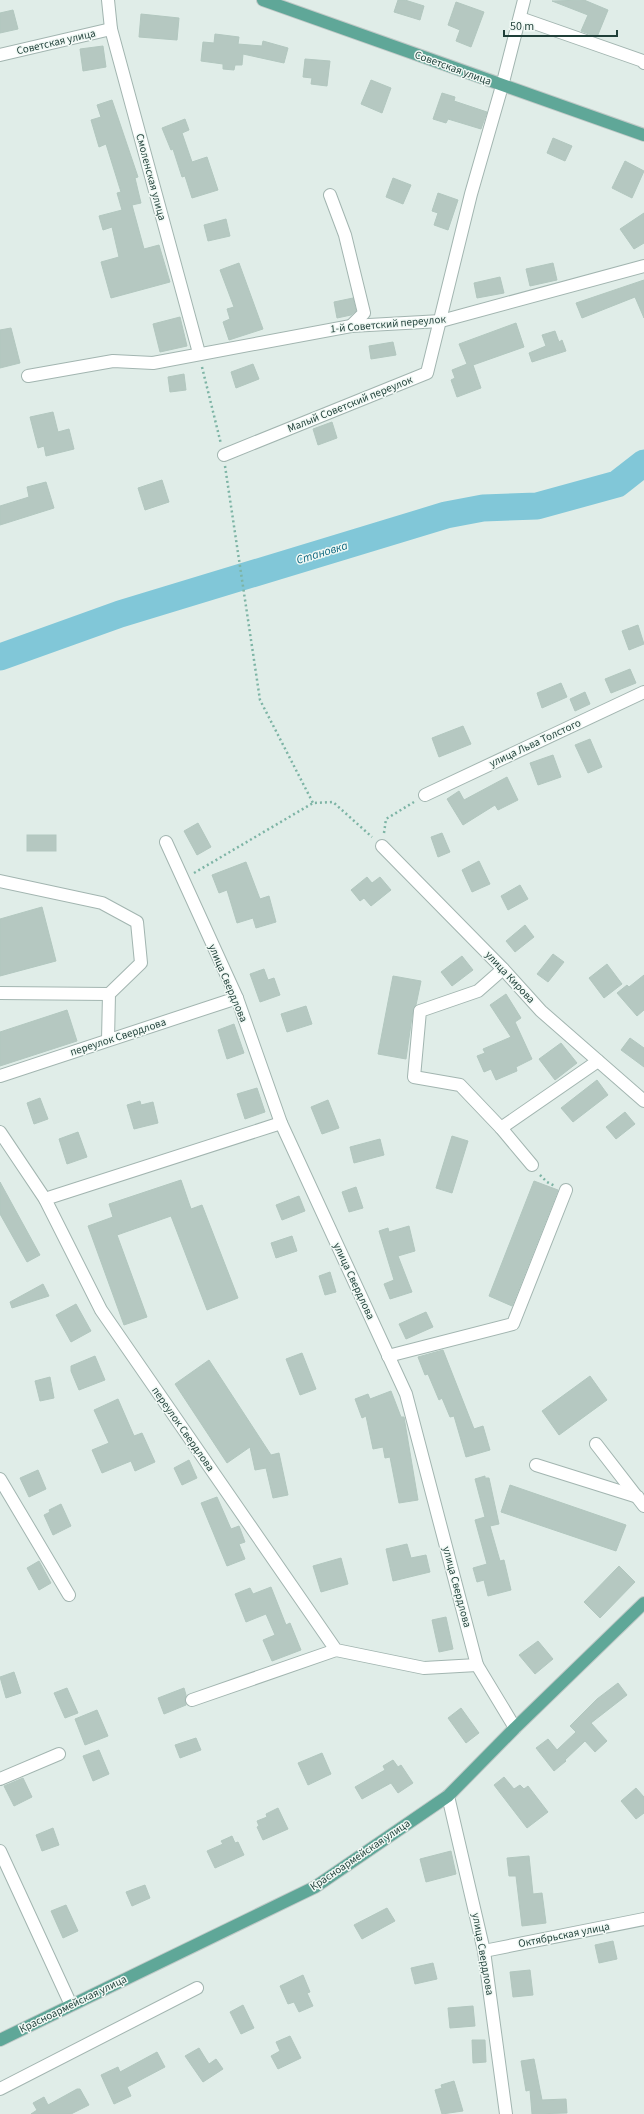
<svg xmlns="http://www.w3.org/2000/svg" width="644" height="2114" font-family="'Source Sans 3',sans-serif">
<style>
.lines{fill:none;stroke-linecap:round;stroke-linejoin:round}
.river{stroke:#81c7d8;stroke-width:27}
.building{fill:#b5c8c1;stroke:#b2c7bf}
.minor-casing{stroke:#a2b5b0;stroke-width:14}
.major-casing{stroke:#c0c9c7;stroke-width:14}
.path{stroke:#7db4a5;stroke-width:2.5;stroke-dasharray:2 3;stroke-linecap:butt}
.minor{stroke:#fff;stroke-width:12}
.major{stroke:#5fa798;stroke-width:12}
.labels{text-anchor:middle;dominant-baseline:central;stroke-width:3;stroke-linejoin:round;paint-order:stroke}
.street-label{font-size:11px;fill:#1f3f38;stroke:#f1f9f5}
.water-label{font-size:12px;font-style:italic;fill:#126981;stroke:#f1f9f5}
</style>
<rect width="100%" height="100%" fill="#e0ede8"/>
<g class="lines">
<path class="river" d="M0,657L120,614L446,515L483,508L537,506L617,484L644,463"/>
</g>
<g class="building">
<path d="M398,0H405L424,6L420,20L394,12Z"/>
<path d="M584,0L608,10L597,37L581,31L588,15L552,1Z"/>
<path d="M456,2L484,12L471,47L456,41L460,30L448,25Z"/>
<path d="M13,10L18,29L0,33V13Z"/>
<path d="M141,14L179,18L177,40L139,37Z"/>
<path d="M215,34L239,37L238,44L262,46L263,41L288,48L284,63L243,54L242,65H235L234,70L223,69V64L201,61L203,42L214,43Z"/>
<path d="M103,46L106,67L83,71L80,49Z"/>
<path d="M305,59L330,61L327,86L311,84L312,78L303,77Z"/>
<path d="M371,80L391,88L382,113L361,104Z"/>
<path d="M442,93L455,97L454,101L487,112L481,129L448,119L446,123L433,119Z"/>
<path d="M112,100L138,177L135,178L141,203L132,205L144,249L159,245L170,282L111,298L101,262L119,257L112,227L103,230L99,216L122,210L117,193L121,192L106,144L99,147L91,120L101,117L97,105Z"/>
<path d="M185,119L189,130L182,133L192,162L207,157L218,190L192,198L185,176L182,177L173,149L171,150L162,128Z"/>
<path d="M553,138L572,146L565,161L547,153Z"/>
<path d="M625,161L644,171L632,198L612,188Z"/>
<path d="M393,178L411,185L403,204L386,197Z"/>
<path d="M438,193L458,200L448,230L434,225L438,213L432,211Z"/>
<path d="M644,213V243L634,249L620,229Z"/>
<path d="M226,219L230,236L208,241L204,225Z"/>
<path d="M239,263L263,329L229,340L223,322L230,319L227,309L234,307L220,270Z"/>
<path d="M553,263L557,280L530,286L526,269Z"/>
<path d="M500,277L504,293L477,298L474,283Z"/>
<path d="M644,280V318L635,297L582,318L576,303Z"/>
<path d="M353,298L356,311L351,315L337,318L334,302Z"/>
<path d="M180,317L187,346L160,352L153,324Z"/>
<path d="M516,323L524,347L473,365L481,388L457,397L451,380L455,378L452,370L467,364L459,344Z"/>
<path d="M11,328L20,363L0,368V330Z"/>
<path d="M555,331L559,342L562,340L566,351L532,362L529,353L546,346L542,335Z"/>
<path d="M393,342L396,355L371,359L369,346Z"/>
<path d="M253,364L259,379L236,388L231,372Z"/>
<path d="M184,374L186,390L170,392L168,377Z"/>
<path d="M53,412L58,432L69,429L74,449L46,456L44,446L38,448L30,417Z"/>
<path d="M332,422L337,438L318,445L313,429Z"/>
<path d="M162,480L169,502L145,510L138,488Z"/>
<path d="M46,482L54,508L0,525V506L29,497L27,487Z"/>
<path d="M638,625L644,644L629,650L622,631Z"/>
<path d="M630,669L636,683L611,693L605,679Z"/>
<path d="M561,683L567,697L542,708L537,693Z"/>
<path d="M585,692L590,704L575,711L570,699Z"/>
<path d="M463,726L471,744L439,757L432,738Z"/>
<path d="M590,739L602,767L588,773L575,745Z"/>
<path d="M553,755L561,777L538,785L530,763Z"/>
<path d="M507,777L518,800L498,810L495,805L463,825L447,799L459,791L464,800Z"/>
<path d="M198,823L211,847L197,855L184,831Z"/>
<path d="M442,833L450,852L438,857L431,837Z"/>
<rect x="27" y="835" width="29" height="16"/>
<path d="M479,861L490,884L472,892L462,870Z"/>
<path d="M246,862L260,899L269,896L276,922L256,928L253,918L237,923L227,890L219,893L212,875Z"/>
<path d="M367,877L372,883L380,877L391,890L371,906L364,898L360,901L351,890Z"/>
<path d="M520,885L528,899L508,910L501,896Z"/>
<path d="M42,907L56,961L0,976V919Z"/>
<path d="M525,925L534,937L515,952L506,941Z"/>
<path d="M553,954L564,962L548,982L537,974Z"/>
<path d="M462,956L473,970L452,986L441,972Z"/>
<path d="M607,964L622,984L604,998L589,978Z"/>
<path d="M264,969L268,980L274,978L280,995L260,1002L250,974Z"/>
<path d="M644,975V1010L637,1016L617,993L627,985L629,987Z"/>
<path d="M393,976L421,981L416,1005L413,1010L406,1059L378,1054Z"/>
<path d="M506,994L521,1018L515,1022L532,1059L516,1067L517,1071L496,1080L491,1069L484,1072L477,1056L485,1053L483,1049L511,1037L490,1005Z"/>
<path d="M306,1006L312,1024L287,1032L281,1014Z"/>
<path d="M67,1010L77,1041L0,1066V1032Z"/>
<path d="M234,1024L244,1053L227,1059L218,1030Z"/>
<path d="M630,1038L644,1048V1067L621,1050Z"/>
<path d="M561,1043L577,1063L555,1080L539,1059Z"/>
<path d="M597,1080L608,1095L573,1122L561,1108Z"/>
<path d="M257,1088L265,1112L245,1119L237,1094Z"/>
<path d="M40,1098L48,1119L34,1124L27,1103Z"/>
<path d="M328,1100L339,1128L322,1134L311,1107Z"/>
<path d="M140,1101L141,1105L153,1102L158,1123L134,1129L127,1105Z"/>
<path d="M625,1112L635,1124L616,1139L606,1127Z"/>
<path d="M78,1132L87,1157L67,1164L59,1139Z"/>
<path d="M452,1136L468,1141L452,1193L436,1188Z"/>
<path d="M380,1139L384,1155L354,1163L350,1147Z"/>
<path d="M181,1180L191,1209L202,1205L238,1298L207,1310L171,1216L117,1235L147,1317L124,1325L88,1226L113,1217L109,1204Z"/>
<path d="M534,1181L558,1190L512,1306L489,1296Z"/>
<path d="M0,1182L40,1255L27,1262L0,1214Z"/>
<path d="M356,1187L363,1208L349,1212L342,1192Z"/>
<path d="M299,1196L305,1211L282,1220L276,1205Z"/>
<path d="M409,1226L415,1251L398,1256L412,1292L390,1299L384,1284L394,1280L379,1231L388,1228L389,1232Z"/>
<path d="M292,1236L297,1251L276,1258L271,1243Z"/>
<path d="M330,1272L336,1292L325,1295L319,1276Z"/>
<path d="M43,1284L49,1296L12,1308L10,1302Z"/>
<path d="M76,1304L91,1331L71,1342L56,1315Z"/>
<path d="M426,1312L433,1327L406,1339L399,1324Z"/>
<path d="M443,1350L474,1429L483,1426L490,1450L466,1457L454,1416L450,1417L442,1398L439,1400L428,1374L425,1375L418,1357Z"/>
<path d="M302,1353L316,1389L300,1395L286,1359Z"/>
<path d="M95,1356L105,1380L79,1390L71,1371V1366Z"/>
<path d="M209,1360L271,1455L279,1453L288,1495L273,1498L266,1468L255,1470L250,1447L227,1463L175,1384Z"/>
<path d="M590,1376L607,1400L559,1435L542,1411Z"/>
<path d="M50,1377L54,1398L40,1401L35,1381Z"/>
<path d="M391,1391L401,1417H404L418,1500L399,1503L390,1457L385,1458L383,1447L373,1449L366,1416L362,1418L355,1399L368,1394L370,1399Z"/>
<path d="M118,1399L134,1436L142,1433L155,1462L135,1471L131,1461L102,1473L92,1450L109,1443L94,1410Z"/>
<path d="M189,1460L197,1478L182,1485L174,1468Z"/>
<path d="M38,1470L46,1489L29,1497L20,1478Z"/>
<path d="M485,1476V1478H489L499,1524L490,1526L500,1561L504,1560L511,1590L488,1596L484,1580L477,1582L473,1568L487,1564L475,1520L485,1517L475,1479Z"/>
<path d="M510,1485L626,1525L616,1551L501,1512Z"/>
<path d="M217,1497L231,1529L239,1526L245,1542L239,1544L245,1559L227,1566L201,1503Z"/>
<path d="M61,1504L71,1526L53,1535L44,1515L50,1512L49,1510Z"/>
<path d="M407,1544L411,1558L426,1555L430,1572L393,1581L386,1549Z"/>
<path d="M341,1558L348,1584L321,1592L313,1566Z"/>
<path d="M39,1561L51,1583L39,1590L27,1568Z"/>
<path d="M619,1566L635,1582L600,1618L584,1602Z"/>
<path d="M271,1587L286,1625L290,1623L301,1650L272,1661L263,1640L275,1635L266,1614L246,1622L235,1594L250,1588L253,1594Z"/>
<path d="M446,1617L453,1649L439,1652L432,1620Z"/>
<path d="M538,1641L553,1659L535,1674L519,1655Z"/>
<path d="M14,1672L21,1693L6,1698L0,1677Z"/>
<path d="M618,1683L627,1695L591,1723L607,1741L595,1752L585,1741L565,1760L566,1761L554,1771L536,1748L548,1739L557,1750L576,1732L570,1726L597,1699Z"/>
<path d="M67,1688L78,1713L65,1718L54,1693Z"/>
<path d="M184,1688L186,1695L185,1699L186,1705L164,1714L158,1698Z"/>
<path d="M461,1708L479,1733L466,1743L448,1718Z"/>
<path d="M97,1710L108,1736L85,1745L75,1719Z"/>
<path d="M196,1738L201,1750L180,1758L175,1745Z"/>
<path d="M99,1750L109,1774L93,1781L83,1756Z"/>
<path d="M322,1753L331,1774L308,1785L298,1763Z"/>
<path d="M393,1760L398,1767L401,1765L413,1783L398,1793L391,1783L362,1799L355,1787L385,1770L383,1766Z"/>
<path d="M504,1777L514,1789L520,1785L524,1789L528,1786L548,1812L527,1828L494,1785Z"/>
<path d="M23,1778L32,1797L14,1806L4,1786Z"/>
<path d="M636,1788L644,1797V1813L636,1819L621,1801Z"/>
<path d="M278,1808L288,1829L263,1840L257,1827L259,1826L257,1821L267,1817L266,1814Z"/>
<path d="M53,1828L59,1845L42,1851L36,1835Z"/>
<path d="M232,1836L235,1843L238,1842L244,1855L215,1868L207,1851L223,1844L221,1841Z"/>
<path d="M451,1851L456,1874L426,1882L420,1859Z"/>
<path d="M529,1856L533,1894L542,1893L546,1923L522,1926L516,1876H509L507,1858Z"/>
<path d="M145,1885L150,1898L132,1906L126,1892Z"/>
<path d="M66,1905L78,1931L63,1938L51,1911Z"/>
<path d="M387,1908L395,1921L362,1939L354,1925Z"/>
<path d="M613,1941L617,1959L599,1963L595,1945Z"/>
<path d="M433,1963L437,1979L415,1984L411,1968Z"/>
<path d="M530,1970L533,1995L513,1997L510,1972Z"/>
<path d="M303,1975L310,1992L307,1993L313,2006L299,2012L294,2002L288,2004L280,1986Z"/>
<path d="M243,2005L254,2028L241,2034L230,2012Z"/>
<path d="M473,2006L475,2026L450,2028L448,2008Z"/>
<path d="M290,2036L301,2058L278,2069L271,2056L280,2051L276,2042Z"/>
<path d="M472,2040H485L486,2062L473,2063Z"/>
<path d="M199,2048L209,2064L216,2059L223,2069L203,2082L185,2056Z"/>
<path d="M157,2052L165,2067L127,2087L131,2096L114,2104L101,2075L118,2067L120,2072Z"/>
<path d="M534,2059L542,2100L566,2099L567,2113L532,2114L530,2090L526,2091L521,2061Z"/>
<path d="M454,2081L463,2111L442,2114L435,2090L442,2088L441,2085Z"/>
<path d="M77,2089H80L89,2105L71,2114H31L37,2110L33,2103L44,2097L48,2105Z"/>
</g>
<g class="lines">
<g class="minor-casing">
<g id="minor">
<path d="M108,0L111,29L199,353"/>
<path d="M520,18L643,61L644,63"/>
<path d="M0,55L111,29"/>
<path d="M330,195L345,235L364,313L351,326"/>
<path d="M28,376L113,361L153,363L351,326L441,321L644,266"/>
<path d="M224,455L427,373L471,194L502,86L524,0"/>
<path d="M425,795L644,692"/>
<path d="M166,842L237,998L281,1123L406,1394L477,1665L515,1728"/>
<path d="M382,846L503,969L541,1011L644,1101"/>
<path d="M0,881L102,903L137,922L141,963L109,994L108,1040"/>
<path d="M0,993L109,994"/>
<path d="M0,1076L237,998"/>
<path d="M501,1128L460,1085L414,1077L420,1011L478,991L503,969"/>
<path d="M0,1132L45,1199L101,1310L336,1650L424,1668L477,1665"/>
<path d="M532,1165L501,1128L598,1061"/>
<path d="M45,1199L281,1123"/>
<path d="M388,1356L513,1324L566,1190"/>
<path d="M596,1444L644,1506"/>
<path d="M536,1465L638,1497"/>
<path d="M0,1479L69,1595"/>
<path d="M192,1700L336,1650"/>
<path d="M0,1779L59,1754"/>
<path d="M448,1796L484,1951L506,2114"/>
<path d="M0,1851L71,2005"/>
<path d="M484,1951L644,1919"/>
<path d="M0,2089L197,1988"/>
</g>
</g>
<g class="major-casing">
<g id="major">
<path d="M263,0L644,135"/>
<path d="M0,2040L315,1887L448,1796L515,1728L644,1603"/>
</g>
</g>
<g class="path">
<path d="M202,367L221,444"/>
<path d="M225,466L260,700L313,803"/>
<path d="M384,833L386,819L414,802"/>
<path d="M194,873L313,803L333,802L372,837"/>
<path d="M540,1175L547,1182L555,1186"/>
</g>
<use href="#minor" class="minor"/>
<use href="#major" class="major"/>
</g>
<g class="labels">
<g class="street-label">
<text transform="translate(56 42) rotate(-13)">Советская улица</text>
<text transform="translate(453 68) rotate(20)">Советская улица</text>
<text transform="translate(151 177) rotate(75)">Смоленская улица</text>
<text transform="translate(388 324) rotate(-5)">1-й Советский переулок</text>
<text transform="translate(350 404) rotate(-22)">Малый Советский переулок</text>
<text transform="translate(535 743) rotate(-25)">улица Льва Толстого</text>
<text transform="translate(510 977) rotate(47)">улица Кирова</text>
<text transform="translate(228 983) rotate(67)">улица Свердлова</text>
<text transform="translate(118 1037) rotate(-18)">переулок Свердлова</text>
<text transform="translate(354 1281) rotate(65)">улица Свердлова</text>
<text transform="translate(183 1429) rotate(55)">переулок Свердлова</text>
<text transform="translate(457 1587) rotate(75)">улица Свердлова</text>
<text transform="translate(360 1855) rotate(-34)">Красноармейская улица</text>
<text transform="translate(564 1935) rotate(-11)">Октябрьская улица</text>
<text transform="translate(483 1954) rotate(80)">улица Свердлова</text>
<text transform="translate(73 2004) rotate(-26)">Красноармейская улица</text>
</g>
<g class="water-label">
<text transform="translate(322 553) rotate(-17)">Становка</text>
</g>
</g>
<path d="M504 30v6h113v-6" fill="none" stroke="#1f3f38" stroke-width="2"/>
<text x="510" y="30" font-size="12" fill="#1f3f38" stroke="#f1f9f5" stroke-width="3" paint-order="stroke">50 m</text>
</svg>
